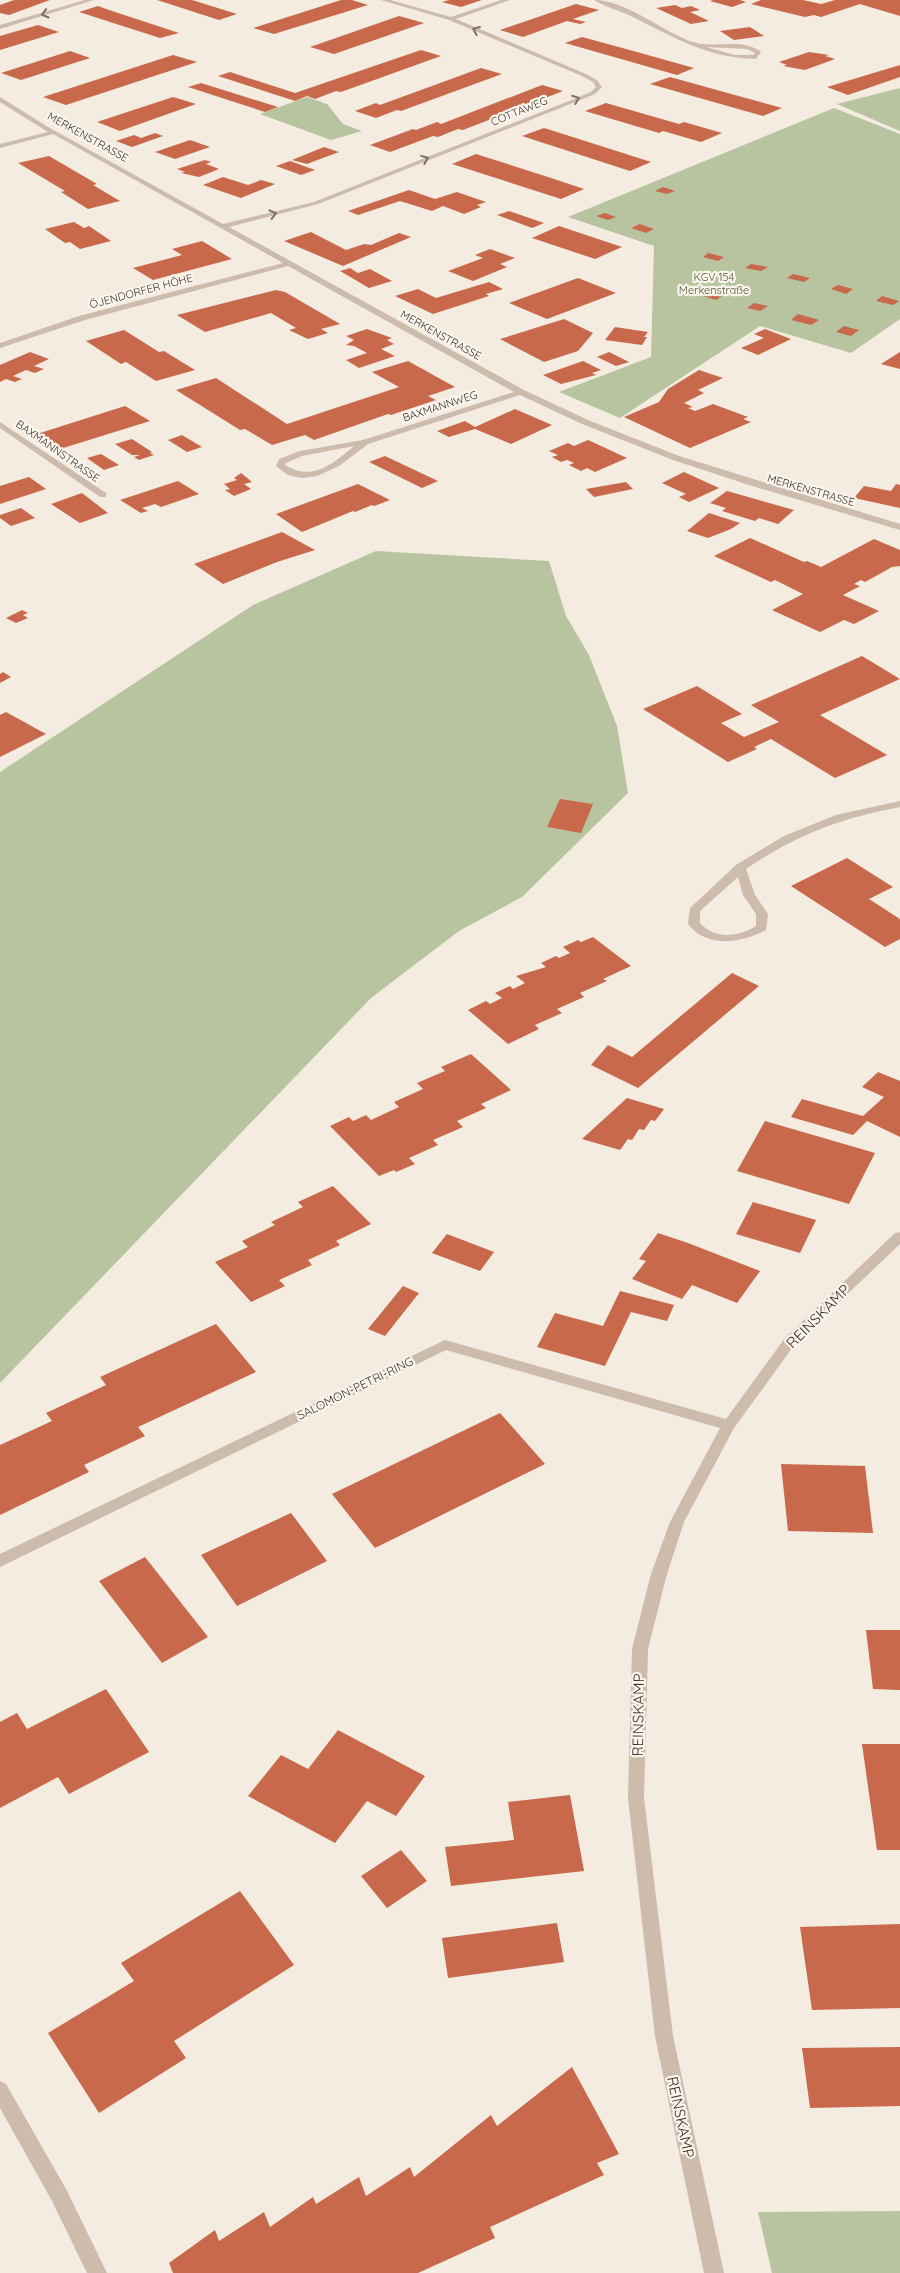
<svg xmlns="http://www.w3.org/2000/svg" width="900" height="2273" font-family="Quicksand,sans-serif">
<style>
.green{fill:#b8c4a0}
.building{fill:#c8694b}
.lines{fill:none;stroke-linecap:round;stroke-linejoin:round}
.minor{fill:#cdbbac;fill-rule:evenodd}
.oneway{stroke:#7d6f65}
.labels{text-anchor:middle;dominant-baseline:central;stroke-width:4.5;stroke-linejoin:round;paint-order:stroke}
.far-street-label{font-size:11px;fill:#3b302b;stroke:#fbf5ee}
.far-park-label{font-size:11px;fill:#4a5a2e;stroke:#fbf5ee}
.street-label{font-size:12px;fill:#3b302b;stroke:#fbf5ee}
.near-street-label{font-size:15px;fill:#3b302b;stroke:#fbf5ee}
</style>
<rect width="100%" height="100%" fill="#f4ebe1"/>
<g class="green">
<path d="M900,88V131L837,104Z"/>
<path d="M307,97L327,104L343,124L362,131L331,140L260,114Z"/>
<path d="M834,108L900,134V319L851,353L760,326L620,418L559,392L651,357L654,246L568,217Z"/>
<path d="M376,551L549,561L566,616L589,655L617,726L628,793L522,897L459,931L371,998L0,1383V772L253,605Z"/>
<path d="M900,2211V2273H772L758,2212Z"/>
</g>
<g class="building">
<path d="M14,0H50L9,15L0,13V5Z"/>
<path d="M157,0H192L237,14L219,20Z"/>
<path d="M341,0H352L368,5L274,34L253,28Z"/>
<path d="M449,0H482L461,7L442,2Z"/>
<path d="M713,0H740L746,2L732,7L710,1Z"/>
<path d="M761,0H803L821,4L835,0H900V16L860,4L821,17L814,15L805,17L751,4Z"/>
<path d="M576,4L599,10L573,19L586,22L580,24L567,21L523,37L500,30Z"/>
<path d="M675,5L682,8L691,6L700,10L690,12L709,21L691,24L656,8Z"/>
<path d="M98,6L109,10L179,33L160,38L79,12Z"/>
<path d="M399,16L424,23L334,54L310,47Z"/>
<path d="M38,25L59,32L0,50V36Z"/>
<path d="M750,27L764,36L734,40L720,31Z"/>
<path d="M582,37L637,52L694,68L677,75L565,43Z"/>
<path d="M421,50L441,56L341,92L336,91L315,99L307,96L295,101L218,76L230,72L295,93Z"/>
<path d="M70,51L90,58L21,80L1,73Z"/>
<path d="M809,52L829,55L825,56L835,59L805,70L783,66L787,65L779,62Z"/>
<path d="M173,55L197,62L66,105L43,97Z"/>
<path d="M900,65V77L848,95L827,87Z"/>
<path d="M481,68L502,74L401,111L397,110L376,118L355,111L376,103L380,105Z"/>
<path d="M670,77L706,87L782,108L763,116L650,84Z"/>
<path d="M201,83L278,107L265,112L188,87Z"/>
<path d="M542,85L563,91L463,130L458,129L438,137L433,136L390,152L370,145L413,129L416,130L437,122L441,124Z"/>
<path d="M173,97L196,104L120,131L97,122Z"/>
<path d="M606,103L679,124L684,122L722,133L701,142L663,131L659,133L585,111Z"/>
<path d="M544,128L579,139L651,162L630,171L522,136Z"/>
<path d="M155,133L163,136L132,147L116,141L134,135L141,138Z"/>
<path d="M190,140L210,147L175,159L155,152Z"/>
<path d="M324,147L339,152L307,164L292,160Z"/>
<path d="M476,154L548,177L584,189L561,199L452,164Z"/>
<path d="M49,156L97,184L93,185L120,201L88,209L61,192L65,191L18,163Z"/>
<path d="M205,160L211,162L206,164L219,169L199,177L181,173L185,172L177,169Z"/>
<path d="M290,161L315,170L301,175L276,166Z"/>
<path d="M223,177L248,185L261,180L275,184L241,198L203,185Z"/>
<path d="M663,187L675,191L667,194L655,191Z"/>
<path d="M409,190L435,199L457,192L486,202L477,205L481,207L464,214L443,206L432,211L400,201L358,215L348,211Z"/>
<path d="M509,211L544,223L532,228L497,215Z"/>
<path d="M605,213L616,217L608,220L596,216Z"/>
<path d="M74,222L84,228L89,226L111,241L80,249L70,242L65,243L45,229Z"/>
<path d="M640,224L654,229L646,233L631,228Z"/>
<path d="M559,226L622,247L595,259L532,238Z"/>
<path d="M311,232L346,250L364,244L371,245L399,233L411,237L343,266L284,241Z"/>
<path d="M202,241L232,259L153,280L133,268L182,255L172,249Z"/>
<path d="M490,249L515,258L500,264L507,267L473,281L448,271L483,258L475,255Z"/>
<path d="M708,253L724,257L718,261L703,257Z"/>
<path d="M751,264L768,267L761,271L745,268Z"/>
<path d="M350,268L358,273L370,269L392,281L369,288L340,271Z"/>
<path d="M793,274L810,278L804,282L787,278Z"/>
<path d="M578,278L616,293L547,319L509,303Z"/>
<path d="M489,282L503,289L486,294L489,296L433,314L395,296L418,289L436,298Z"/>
<path d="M838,285L853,289L846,294L831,289Z"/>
<path d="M276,290L285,292L340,324L321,329L328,333L308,339L289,330L296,328L271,313L205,332L177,315Z"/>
<path d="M711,291L724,295L716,300L703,296Z"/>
<path d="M882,296L899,301L893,305L876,301Z"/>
<path d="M754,303L768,306L760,311L747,308Z"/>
<path d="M798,314L819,320L811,325L791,320Z"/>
<path d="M564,319L593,333L578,351L544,362L500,339Z"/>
<path d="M844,326L859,330L851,336L836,332Z"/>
<path d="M615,327L648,332L644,337H647L642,345L605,340Z"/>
<path d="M367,329L392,338L387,340L394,344L381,349L395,356L359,368L346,360L367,353L354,346L346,345L354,340L346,336Z"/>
<path d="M765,329L791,339L758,355L741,348L764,338L754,334Z"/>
<path d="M124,330L159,352L164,351L195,370L156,381L126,362L121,364L86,341Z"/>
<path d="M30,352L49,359L34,366L44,369L35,373L26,370L13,376L22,379L15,382L6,379L0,382V365Z"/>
<path d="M609,352L629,362L616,366L597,357Z"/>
<path d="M900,352V369L881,364Z"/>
<path d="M408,361L455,387L428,396L436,400L391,415L388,414L314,440L305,435L272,445L245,429L240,430L176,390L216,378L287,424L399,387L372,372Z"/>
<path d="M583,361L601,370L592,373L596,375L561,384L543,375Z"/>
<path d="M699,370L723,378L698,390L704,393L684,403L693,407L688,408L695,411L713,404L748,417L743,419L751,422L690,448L624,417L659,402L668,389Z"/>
<path d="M125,406L150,421L60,449L37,434Z"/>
<path d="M515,409L552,425L511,444L475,429L449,437L437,431L465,421L475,427Z"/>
<path d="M182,435L202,447L187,452L168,440Z"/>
<path d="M132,439L152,452L150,453L154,455L139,460L134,457L140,455H132L115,444Z"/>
<path d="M588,440L627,458L595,472L587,468L581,471L569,465L574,463L567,460L561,462L552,457L558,455L549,451L568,443L574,446Z"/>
<path d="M101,454L119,465L104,470L87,458Z"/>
<path d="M385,456L438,481L422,488L369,462Z"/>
<path d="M684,472L719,488L689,502L679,497L686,494L662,483Z"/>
<path d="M241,473L252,482L244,484L251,489L234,496L225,490L230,489L224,484L237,480L234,478Z"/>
<path d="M29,477L46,489L0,504V486Z"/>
<path d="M178,481L199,494L161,507L155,504L142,508L148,511L141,513L120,500Z"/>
<path d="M626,482L633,489L594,497L586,489Z"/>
<path d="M358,484L390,500L374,506L372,505L355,512L353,511L302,532L276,514Z"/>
<path d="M896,484L900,485V508L854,498L864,486L891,491Z"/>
<path d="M727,491L794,510L778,524L759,518L755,521L722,511L726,508L710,503Z"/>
<path d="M82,493L108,513L80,523L51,504Z"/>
<path d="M21,508L35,518L11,526L0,518V515Z"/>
<path d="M709,513L740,523L731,529L708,538L687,531Z"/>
<path d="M282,532L315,550L277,562L223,584L194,564Z"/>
<path d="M750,538L804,562L807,561L821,567L874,539L900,550V566L892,567L865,582L861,580L854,584L860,586L843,595L879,611L854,624L844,620L820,632L772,610L803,594L775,580L771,582L714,556Z"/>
<path d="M22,610L28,613L23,615L28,618L16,623L6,618Z"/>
<path d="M862,656L900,679L820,715L887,755L835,778L771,739L754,747L757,749L728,762L643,709L697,686L742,714L721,723L744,737L779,722L751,705Z"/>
<path d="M3,672L11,677L0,683V674Z"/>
<path d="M6,712L46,734L0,757V715Z"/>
<path d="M560,799L593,804L581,833L547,827Z"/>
<path d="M847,858L893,887L869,899L900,919V939L885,947L791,886Z"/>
<path d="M593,937L631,966L603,979L607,981L580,993L584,997L557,1009L562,1013L535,1025L539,1029L508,1044L468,1010L486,1001L490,1004L502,998L495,993L510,986L513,989L525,983L516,976L546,967L541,963L556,956L559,958L570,953L563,947L578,940L581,942Z"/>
<path d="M732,973L759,986L638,1088L591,1065L608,1045L632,1057Z"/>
<path d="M471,1054L511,1090L481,1104L486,1108L457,1121L463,1127L433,1140L438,1145L409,1158L415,1164L396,1172L394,1170L379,1176L330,1126L349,1117L353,1121L366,1115L371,1120L399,1107L394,1102L423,1089L417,1083L445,1071L441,1067Z"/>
<path d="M878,1072L900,1081V1137L867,1121L853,1135L791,1117L802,1099L863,1116L884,1097L862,1087Z"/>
<path d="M627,1098L664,1109L655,1121L651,1120L644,1130L639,1129L632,1140L628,1139L620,1150L582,1139Z"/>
<path d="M765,1121L875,1153L849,1204L737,1171Z"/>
<path d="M333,1186L371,1224L336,1241L340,1245L308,1260L312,1265L279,1280L285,1286L251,1302L215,1262L248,1247L242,1241L275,1225L271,1222L303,1207L298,1202Z"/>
<path d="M753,1202L816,1220L800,1253L736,1234Z"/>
<path d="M658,1233L688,1243L760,1271L737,1303L692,1285L682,1299L632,1279L646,1261L639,1259Z"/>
<path d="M447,1234L494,1252L480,1271L432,1253Z"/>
<path d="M403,1286L419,1293L385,1336L368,1329Z"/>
<path d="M620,1291L674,1305L667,1321L631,1312L605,1366L537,1347L555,1313L603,1326Z"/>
<path d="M216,1324L256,1372L138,1427L145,1436L84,1465L89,1472L0,1515V1445L52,1421L46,1413L106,1385L100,1377Z"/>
<path d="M500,1413L545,1464L375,1548L332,1494Z"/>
<path d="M781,1464L865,1466L873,1533L788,1531Z"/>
<path d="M291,1513L327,1561L237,1606L201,1555Z"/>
<path d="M145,1557L208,1637L162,1663L99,1581Z"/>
<path d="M866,1630H900V1690L873,1689Z"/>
<path d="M106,1689L149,1752L69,1794L58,1777L0,1808V1722L17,1713L27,1729Z"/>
<path d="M338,1730L425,1776L396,1816L367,1801L335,1843L248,1796L281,1755L308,1769Z"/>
<path d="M862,1744H900V1850H877Z"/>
<path d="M570,1795L584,1871L451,1886L445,1847L514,1840L508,1802Z"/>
<path d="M401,1850L427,1881L387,1908L361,1876Z"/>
<path d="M240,1891L294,1965L174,2041L186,2058L99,2113L48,2033L134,1981L121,1963Z"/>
<path d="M557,1923L564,1962L448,1978L442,1938Z"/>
<path d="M900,1924V2008L812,2010L800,1927Z"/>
<path d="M900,2047V2106L810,2108L802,2048Z"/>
<path d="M572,2067L619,2154L597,2163L604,2175L490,2227L495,2238L418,2273H173L169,2263L215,2230L219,2241L264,2212L270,2227L313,2197L316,2204L359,2177L366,2196L410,2167L414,2177L491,2115L497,2126Z"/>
</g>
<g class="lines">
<g class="minor">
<path d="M85,0H94L0,29V25Z"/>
<path d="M381,0H390L451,17L501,0H510L456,19L586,74L597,80L602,87L595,94L583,99L318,204L229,227L524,390L588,420L679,456L900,524V530L749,485L673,460L582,424L520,395L368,444L339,466L317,476L302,478L288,475L276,466L279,459L300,451L363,440L514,392L288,266L85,320L0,348V343L79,316L283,263L53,134L0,148V144L48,132L0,102V97L48,127L223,224L314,202L579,97L591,92L596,87L593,82L582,76L449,20ZM354,446C333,464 312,482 285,465L286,463L302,456Z"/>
<path d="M594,0C627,0 662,32 693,42C715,49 742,37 761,52L756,59C708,58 675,38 633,17C621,11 605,7 594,0ZM706,47L747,49L755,53L754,55H735Z"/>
<path d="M0,422L106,493V497H100L0,428Z"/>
<path d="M900,801V807C841,818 796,835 746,869L755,895L768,914L766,930C742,943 707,949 688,924L690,908L736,865L784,836L836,815ZM738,877L743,895L756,914V926C738,937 716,940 700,923V911Z"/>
<path d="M900,1232V1244L795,1344L734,1428L684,1522L667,1574L648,1649L644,1798L673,2036L724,2273H704L655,2036L628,1798L632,1649L651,1574L670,1522L720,1428L446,1350L0,1567V1554L445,1340L726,1419L785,1338L895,1233Z"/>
<path d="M0,2081L6,2084L66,2189L107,2273H87L52,2201L0,2108Z"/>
</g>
</g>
<defs><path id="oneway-chevron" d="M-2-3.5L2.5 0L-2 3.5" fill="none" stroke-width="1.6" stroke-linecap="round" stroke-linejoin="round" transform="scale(1.25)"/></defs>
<g class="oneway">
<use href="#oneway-chevron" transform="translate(45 14) rotate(163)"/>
<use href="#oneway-chevron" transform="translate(476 30) rotate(-157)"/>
<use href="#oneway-chevron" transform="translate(576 99) rotate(-21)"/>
<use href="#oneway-chevron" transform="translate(425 159) rotate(-22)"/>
<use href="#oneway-chevron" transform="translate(273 214) rotate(-14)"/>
</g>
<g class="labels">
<g class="far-street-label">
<text transform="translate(519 111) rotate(-22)">COTTAWEG</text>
<text transform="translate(88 137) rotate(29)">MERKENSTRASSE</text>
<text transform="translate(141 291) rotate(-15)">ÖJENDORFER HÖHE</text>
<text transform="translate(441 335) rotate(29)">MERKENSTRASSE</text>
<text transform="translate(440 406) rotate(-18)">BAXMANNWEG</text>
<text transform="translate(58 451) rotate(35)">BAXMANNSTRASSE</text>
<text transform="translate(811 490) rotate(16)">MERKENSTRASSE</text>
</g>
<g class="far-park-label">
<text x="714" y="277">KGV 154<tspan x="714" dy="13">Merkenstraße</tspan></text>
</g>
<g class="street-label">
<text transform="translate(355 1388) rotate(-26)">SALOMON-PETRI-RING</text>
</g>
<g class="near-street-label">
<text transform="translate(818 1316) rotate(-45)">REINSKAMP</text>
<text transform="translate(638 1715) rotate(-89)">REINSKAMP</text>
<text transform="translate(681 2117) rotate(78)">REINSKAMP</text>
</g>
</g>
</svg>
